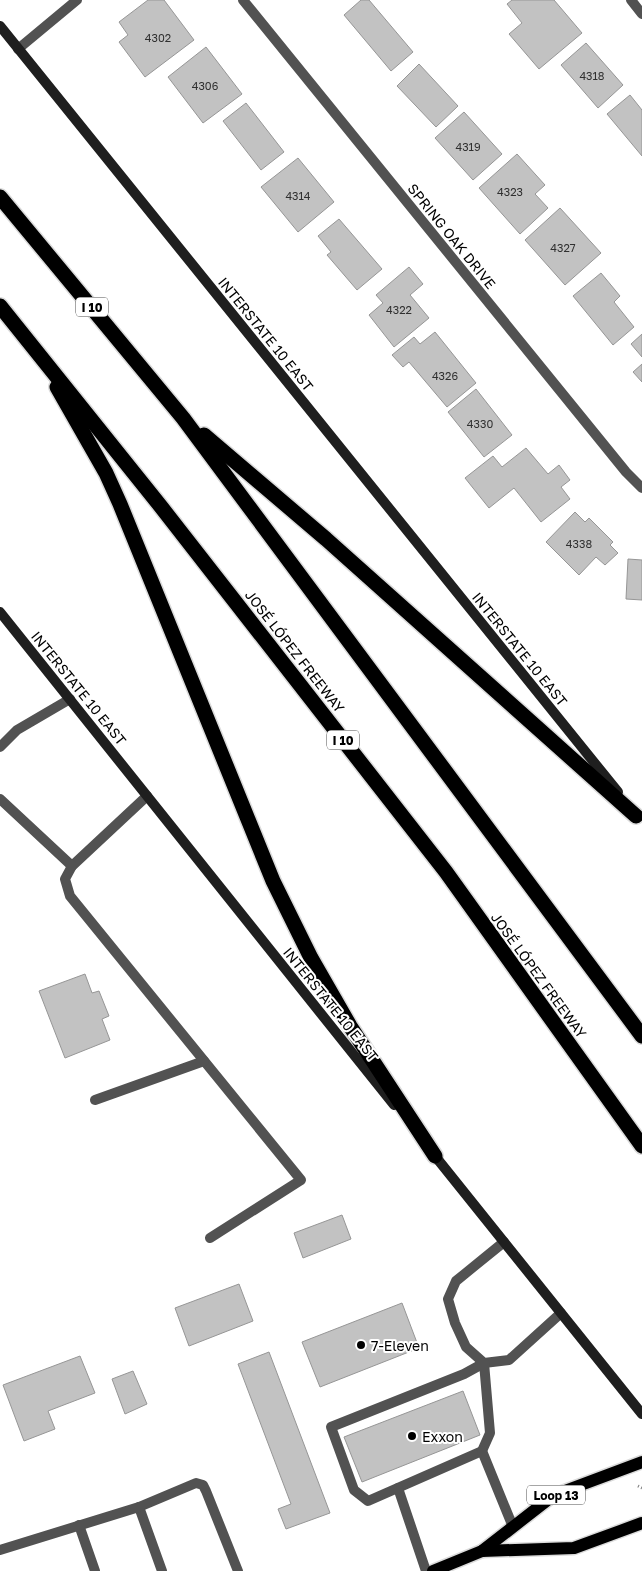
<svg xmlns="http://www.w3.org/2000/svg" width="642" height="1571" font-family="'Golos Text',sans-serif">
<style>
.building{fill:#c2c2c2;stroke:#969696}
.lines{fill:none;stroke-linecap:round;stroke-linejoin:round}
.primary-casing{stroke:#dbdbdb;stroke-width:15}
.motorway-casing{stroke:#dbdbdb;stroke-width:18}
.path{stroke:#747474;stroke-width:3;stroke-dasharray:1 2.5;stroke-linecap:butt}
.service{stroke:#525252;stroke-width:10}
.minor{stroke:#525252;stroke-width:10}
.secondary{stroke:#1f1f1f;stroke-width:10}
.primary{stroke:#000;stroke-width:12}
.motorway{stroke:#000;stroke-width:15}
.poi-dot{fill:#000;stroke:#fff;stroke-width:2}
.labels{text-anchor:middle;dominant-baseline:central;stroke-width:4;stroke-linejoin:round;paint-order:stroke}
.number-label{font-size:11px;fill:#303030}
.shield{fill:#fff;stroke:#4c4c4c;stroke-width:1}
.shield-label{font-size:12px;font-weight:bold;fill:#000}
.street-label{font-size:14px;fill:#000;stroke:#fff}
.poi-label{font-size:14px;fill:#000;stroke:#fff;text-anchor:start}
</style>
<rect width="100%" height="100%" fill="#fff"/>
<g class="building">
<path d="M148,0H164L194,40L145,77L119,42L128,35L119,22Z"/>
<path d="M361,0H369L413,52L391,71L344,15Z"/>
<path d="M512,0H554L582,33L539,69L509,34L522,23L507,4Z"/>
<path d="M586,43L623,85L598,108L561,65Z"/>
<path d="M206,47L242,94L203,123L168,77Z"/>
<path d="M419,64L458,106L436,127L397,86Z"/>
<path d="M630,95L642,110V156L607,114Z"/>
<path d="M246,103L284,152L261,170L223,121Z"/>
<path d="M464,112L502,154L473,180L435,138Z"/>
<path d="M517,154L545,185L535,194L548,208L520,234L479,188Z"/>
<path d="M298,158L334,202L298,232L261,187Z"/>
<path d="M560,208L601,253L565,285L525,240Z"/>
<path d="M339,219L382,269L357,290L327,255L331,252L318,236Z"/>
<path d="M409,267L423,284L410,295L429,318L394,347L369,315L383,303L376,295Z"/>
<path d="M601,273L620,296L614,302L634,327L613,345L573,296Z"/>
<path d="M435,332L476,383L447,407L409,362L403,367L392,355L414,337L420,344Z"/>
<path d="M642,334V357L631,344Z"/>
<path d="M642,364V382L633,372Z"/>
<path d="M476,389L512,435L484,457L448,412Z"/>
<path d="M526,448L548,474L559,465L570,480L561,487L570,499L541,522L514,488L489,508L465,478L493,456L502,467Z"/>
<path d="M575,512L585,522L589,518L613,542L610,545L618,553L605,565L596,557L579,575L546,542Z"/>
<path d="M628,559L642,560V600L626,599Z"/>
<path d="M85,974L92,993L99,991L109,1016L102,1019L110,1040L65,1058L39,991Z"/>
<path d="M342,1215L351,1239L303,1258L294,1233Z"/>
<path d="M239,1284L253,1321L189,1346L175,1308Z"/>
<path d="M402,1303L419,1348L320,1387L302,1342Z"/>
<path d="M269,1352L330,1513L286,1529L278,1509L291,1504L238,1364Z"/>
<path d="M80,1356L95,1393L48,1411L55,1429L24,1441L3,1385Z"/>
<path d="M133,1371L147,1404L125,1414L112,1379Z"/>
<path d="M463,1391L480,1435L362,1482L344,1437Z"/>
</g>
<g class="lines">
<g class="primary-casing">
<g id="primary">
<path d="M482,1551L574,1548L642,1523"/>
<path d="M433,1571L482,1551L554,1495L642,1462"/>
</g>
</g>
<g class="motorway-casing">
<g id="motorway">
<path d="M0,197L183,418L642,1036"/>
<path d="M0,306L162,508L446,872L642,1146"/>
<path d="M57,387L106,473L120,504L273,881L311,958L350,1026L435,1156"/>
<path d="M204,435L326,539L636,816"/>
</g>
</g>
<path class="path" d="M638,1486L642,1488"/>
<g class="service">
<path d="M0,747L17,730L70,699"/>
<path d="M147,796L72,866L65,879L70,896L301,1180L210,1238"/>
<path d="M0,799L72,866"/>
<path d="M95,1100L204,1061"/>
<path d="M504,1242L456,1281L448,1299L455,1323L466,1347L484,1363L509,1360L561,1313"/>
<path d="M484,1363L490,1433L482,1451L368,1501L354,1490L331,1427L464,1374Z"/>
<path d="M482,1451L513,1527"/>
<path d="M398,1488L426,1571"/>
<path d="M139,1507L162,1571"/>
<path d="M79,1525L95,1571"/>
<path d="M0,1550L139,1507L196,1483L203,1485L206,1491L238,1571"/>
</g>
<g class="minor">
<path d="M243,0L626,472L642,488"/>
<path d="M631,0L642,14"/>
<path d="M18,49L77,0"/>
</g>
<g class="secondary">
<path d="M0,26L618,792"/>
<path d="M0,612L394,1105"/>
<path d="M431,1151L642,1414"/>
</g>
<use href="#primary" class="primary"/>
<use href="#motorway" class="motorway"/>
</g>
<g class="poi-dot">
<circle cx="361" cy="1345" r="5"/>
<circle cx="412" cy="1436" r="5"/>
</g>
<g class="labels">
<g class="number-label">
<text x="158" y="37">4302</text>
<text x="592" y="75">4318</text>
<text x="205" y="85">4306</text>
<text x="468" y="146">4319</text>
<text x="510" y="191">4323</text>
<text x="298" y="195">4314</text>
<text x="563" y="247">4327</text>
<text x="399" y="309">4322</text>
<text x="445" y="375">4326</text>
<text x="480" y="423">4330</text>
<text x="579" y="543">4338</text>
</g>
<g class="shield">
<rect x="76" y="297.5" width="32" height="19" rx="4"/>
<rect x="327" y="730.5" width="32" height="19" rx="4"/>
<rect x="527" y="1485.5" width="58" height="19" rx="4"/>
</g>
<g class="shield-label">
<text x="92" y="307">I 10</text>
<text x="343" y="740">I 10</text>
<text x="556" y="1495">Loop 13</text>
</g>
<g class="street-label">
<text transform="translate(452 236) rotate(51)">SPRING OAK DRIVE</text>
<text transform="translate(266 334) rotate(51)">INTERSTATE 10 EAST</text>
<text transform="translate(520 649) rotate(51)">INTERSTATE 10 EAST</text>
<text transform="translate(295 651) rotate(52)">JOSÉ LÓPEZ FREEWAY</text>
<text transform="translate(79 688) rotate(51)">INTERSTATE 10 EAST</text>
<text transform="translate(539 975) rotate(54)">JOSÉ LÓPEZ FREEWAY</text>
<text transform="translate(331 1004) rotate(51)">INTERSTATE 10 EAST</text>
</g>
<g class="poi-label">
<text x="371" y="1345">7-Eleven</text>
<text x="422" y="1436">Exxon</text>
</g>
</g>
</svg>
